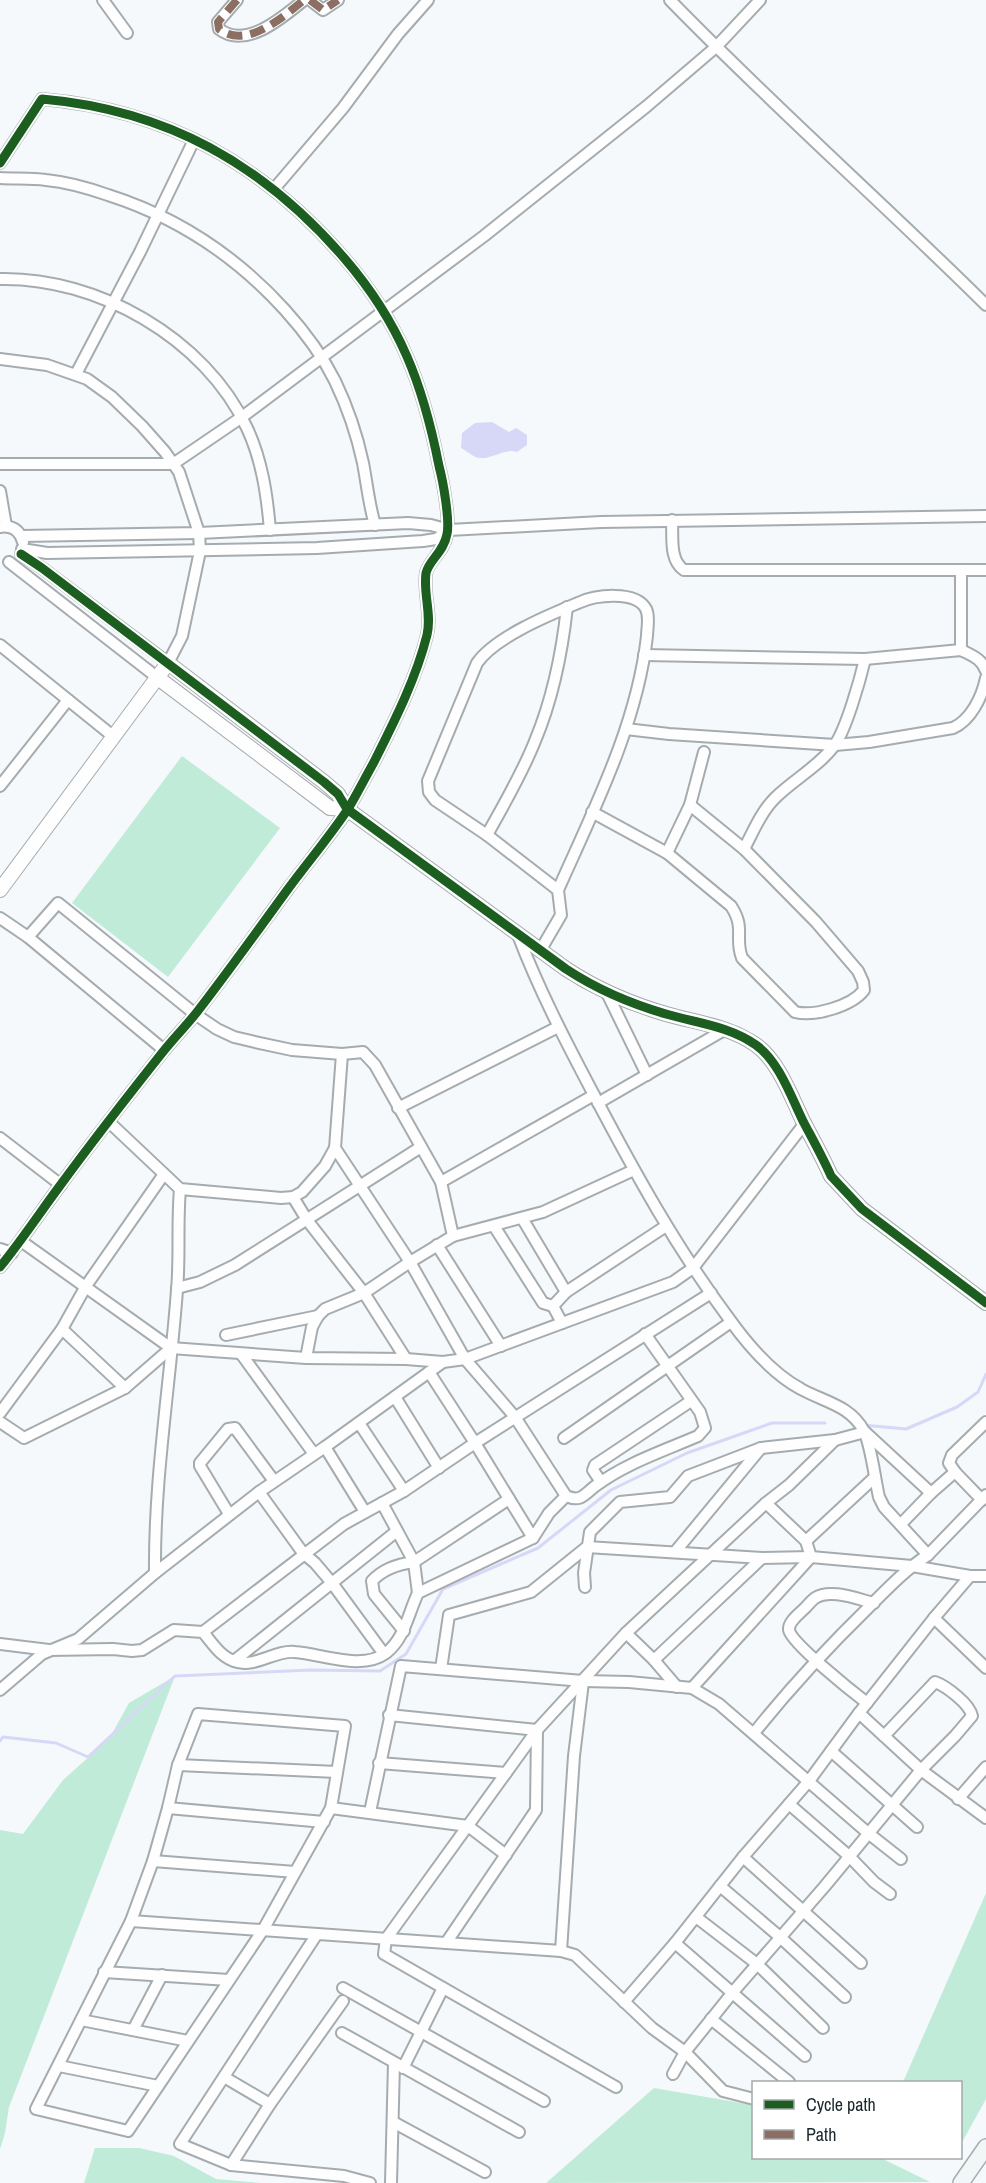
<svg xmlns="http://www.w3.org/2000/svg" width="986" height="2183" font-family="'Archivo Narrow',sans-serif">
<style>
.green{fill:#c1ebd9}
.water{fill:#d7d7f7}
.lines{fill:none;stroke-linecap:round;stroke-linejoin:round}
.stream{stroke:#d7d7f7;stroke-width:3}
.minor-casing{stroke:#a5acaf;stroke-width:14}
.tertiary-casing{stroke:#a5acaf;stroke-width:16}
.secondary-casing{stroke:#a5acaf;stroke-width:18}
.minor{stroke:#fefefe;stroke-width:10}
.tertiary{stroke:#fefefe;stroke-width:14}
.secondary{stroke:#f1f6f7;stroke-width:15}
.quiet{stroke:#8d6e63;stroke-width:8;stroke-dasharray:15 8;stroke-linecap:butt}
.cycleway-casing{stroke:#fff;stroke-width:13}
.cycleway{stroke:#1b5e20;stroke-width:9}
</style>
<rect width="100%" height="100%" fill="#f5f9fb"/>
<g class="green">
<path d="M182,756L280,828L168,977L72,903Z"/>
<path d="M175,1676L9,2107L5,2133L0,2149V1830L23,1834L63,1780L109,1739L129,1703Z"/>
<path d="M986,1893V2099L961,2144L960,2082H903Z"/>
<path d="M654,2088L753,2105L754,2158H881L930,2182L546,2183Z"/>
<path d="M95,2148H139L174,2156L216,2179L261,2183H84Z"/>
</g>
<path class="water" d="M492,422L509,432L516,428L527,435V445L517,452C504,448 493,459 479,458C473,457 467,451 461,448L462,433L475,423Z"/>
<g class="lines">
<g class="stream">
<path d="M863,1425L906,1429L957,1407L978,1392L986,1374"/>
<path d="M0,1741L3,1737L56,1743L88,1757L175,1676L311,1670L380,1671L406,1654L443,1589L538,1548L611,1490L687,1453L772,1423H825"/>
</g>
<g class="minor-casing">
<g id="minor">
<path d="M103,0L127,33"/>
<path d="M237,0L218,22L219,29C246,50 283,17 304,0"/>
<path d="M310,0L323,10L338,0"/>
<path d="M670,0C772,105 882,202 986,305"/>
<path d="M0,163L42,99C167,110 263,164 345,259C400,323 423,384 439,466C443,481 450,520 447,534C444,552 429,560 426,573C423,594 432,614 427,635C416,679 394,722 374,762C365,778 357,794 348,809C330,836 308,862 288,889C258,930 228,972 197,1012C186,1026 173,1039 162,1053C127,1097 92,1142 59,1187C39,1214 21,1241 0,1267"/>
<path d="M0,178C15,179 31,178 46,180C67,182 88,188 108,195C177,217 236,256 285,310C304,331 322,355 335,381C347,406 357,435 363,463C367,484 369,505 375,525"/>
<path d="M274,189L343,108L398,34L428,0"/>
<path d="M0,279C97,277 205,338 247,428C262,460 267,495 270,530"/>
<path d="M0,359L47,365L87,379L112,397L142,426L165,452L179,472L199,533L200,551L182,636L168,663L42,568L21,554"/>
<path d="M76,374L140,252L194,140"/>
<path d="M0,464H173L242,417L484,236L647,106L716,47L760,0"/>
<path d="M0,491L6,526"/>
<path d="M672,520C673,537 669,560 684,570H986"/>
<path d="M0,527C12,525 20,530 23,542"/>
<path d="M21,536L199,533L408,523L431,525L449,530L601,522L986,516"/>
<path d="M22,549L47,553L317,548L423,541L436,539L449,530"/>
<path d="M9,562L158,678"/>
<path d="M961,570V650C973,656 982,659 986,671"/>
<path d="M0,645L114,737"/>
<path d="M644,655L865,659L961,650"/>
<path d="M626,729L669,734L835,745L869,742L953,728C971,720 982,697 986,678"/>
<path d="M0,786L68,700"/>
<path d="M592,812L667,853L731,906C746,929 734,937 742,958L795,1012C814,1017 852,1006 864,990L863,982L858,971L816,922L744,849L690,805"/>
<path d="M487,835C504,804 522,774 535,741C553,698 562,653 567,607"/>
<path d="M744,849C753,832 761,812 775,798C793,780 818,767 834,746C846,730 860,680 865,659"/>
<path d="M667,853L690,805L704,752"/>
<path d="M0,918L28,937L164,1050"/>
<path d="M518,935C539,990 566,1042 594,1095C635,1173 677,1249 730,1320C748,1345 773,1374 801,1389C824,1402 850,1405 864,1431C871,1445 875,1480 879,1497L884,1507L928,1555C906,1569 888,1588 869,1607C828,1647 790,1688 754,1733"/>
<path d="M28,937L58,903L195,1014L217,1029L234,1037L255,1042L292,1050L342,1054L363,1052L375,1065L441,1182L453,1236L410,1262L364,1293L325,1309L318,1316L312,1327L306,1358"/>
<path d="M540,951L561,915L558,890C594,809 637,725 647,636C647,628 650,617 646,609C636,590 595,595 578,603C549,615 495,637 477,663L428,781L429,792L435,800L487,835L558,890"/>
<path d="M607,993L647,1075"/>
<path d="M598,1103L726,1029"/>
<path d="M398,1108L558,1027"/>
<path d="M109,1122L180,1189L281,1198L293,1197L302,1192L325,1166L335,1148L342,1054"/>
<path d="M0,1138L61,1185"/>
<path d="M335,1148L410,1262L465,1359L515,1417L566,1496C580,1502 583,1496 594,1487C624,1464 663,1451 698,1436L705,1428L700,1412L645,1334"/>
<path d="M441,1182L594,1095"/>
<path d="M293,1197L307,1220L364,1293L406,1359"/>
<path d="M522,1218L566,1292"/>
<path d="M494,1226L543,1303L553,1306"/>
<path d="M453,1236L543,1212L634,1170"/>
<path d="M21,1241L171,1348L306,1358L406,1359L443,1362L465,1359L673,1282L693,1268L805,1123"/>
<path d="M437,1245L501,1346"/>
<path d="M0,1249L12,1253"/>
<path d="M177,1288L200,1282L235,1265L421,1147"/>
<path d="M562,1323L553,1306L566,1292L666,1226"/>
<path d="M62,1329L125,1388"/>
<path d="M226,1335L318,1316"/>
<path d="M242,1355L314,1454"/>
<path d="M429,1372L475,1443L533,1538"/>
<path d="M395,1397L439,1468"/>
<path d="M0,1413L62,1329L86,1286L164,1174"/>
<path d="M0,1422L24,1438L125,1388L171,1348"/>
<path d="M359,1423L404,1491"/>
<path d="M564,1438L731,1322"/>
<path d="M325,1447L365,1512"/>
<path d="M601,1482L593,1470L595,1465L691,1401"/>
<path d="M259,1492L303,1553L315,1563L332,1583L384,1654"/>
<path d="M982,1500L955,1472L949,1463L952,1455L986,1422"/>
<path d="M382,1503L414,1562L418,1593"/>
<path d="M229,1514L200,1466V1463L228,1429L235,1428L274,1481"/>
<path d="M901,1524L931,1493L955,1472"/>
<path d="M806,1541L875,1477"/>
<path d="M675,1552L761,1448"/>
<path d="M928,1555L986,1495"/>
<path d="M155,1573L259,1492L325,1447L443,1362"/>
<path d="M585,1587L584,1573L590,1532L620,1502L670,1497L688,1476L761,1448L835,1440"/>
<path d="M934,1618L986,1668"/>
<path d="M404,1631L374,1594L372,1581C383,1569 398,1564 414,1562L509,1499"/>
<path d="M203,1632L344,1524L404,1491L475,1443L711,1293"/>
<path d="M626,1633L654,1660L677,1687"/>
<path d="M0,1644L49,1650L113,1649L132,1651L142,1650L174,1630L203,1632C213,1644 221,1658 237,1662C257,1667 275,1650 295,1652C322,1654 362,1671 386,1653C405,1638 408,1614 418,1593L533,1538L549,1513L566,1496"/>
<path d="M654,1660L762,1558"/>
<path d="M234,1661L397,1531"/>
<path d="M441,1669L449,1615L531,1592L587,1547L762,1558L811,1557L912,1566L970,1576H986"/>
<path d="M692,1688L811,1557L806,1541L766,1503"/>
<path d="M0,1690L42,1654L78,1639L155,1573C154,1479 170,1385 177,1290C180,1257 177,1223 180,1189"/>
<path d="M867,1703C854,1693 791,1643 789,1630C788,1622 799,1614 805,1608C808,1605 811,1601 815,1598C830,1588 857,1599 874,1603"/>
<path d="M859,1713L921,1770L986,1818"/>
<path d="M198,1714L345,1726L331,1808L263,1930L128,2131L36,2109L131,1921L153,1861L168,1808L178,1765Z"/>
<path d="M389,1715L537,1730L536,1810L446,1943"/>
<path d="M831,1751L917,1827"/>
<path d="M379,1763L506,1773"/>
<path d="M178,1765L337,1772"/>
<path d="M958,1799L986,1767"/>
<path d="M789,1804L849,1856L874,1882L890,1894"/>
<path d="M168,1808L324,1822"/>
<path d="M331,1808L468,1826L506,1855"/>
<path d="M370,1812L401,1666L583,1681L629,1682L692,1688L719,1704L868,1833L901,1859"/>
<path d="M743,1857L861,1963"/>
<path d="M153,1861L295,1872"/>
<path d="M720,1886L780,1937L845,1997"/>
<path d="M696,1917L757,1964L823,2028"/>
<path d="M131,1921L561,1951L575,1955L652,2028L685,2052L723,2091L754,2099"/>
<path d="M317,1934L180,2144L231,2165L344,2176L370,2183"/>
<path d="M675,1943L805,2056"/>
<path d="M561,1951L574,1756L583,1682"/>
<path d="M104,1972L229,1980"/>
<path d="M343,1988L544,2101"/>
<path d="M624,2002L675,1943L743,1857L809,1781L859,1713L934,1618L970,1576"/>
<path d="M711,2019L789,2082"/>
<path d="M81,2020L188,2041"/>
<path d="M133,2030L162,1975"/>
<path d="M342,2033L519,2132"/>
<path d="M59,2066L158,2086"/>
<path d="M403,2068L443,1988"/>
<path d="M673,2074L685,2052L733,1992L825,1886L921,1770L955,1736L972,1716C970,1704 946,1686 935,1682L884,1736"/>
<path d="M224,2077L270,2104"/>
<path d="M616,2087L384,1954L386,1939L537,1730L626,1633L766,1503L789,1485L835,1440L865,1432L931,1493"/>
<path d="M393,2122L485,2172"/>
<path d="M231,2165L270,2104L343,2001"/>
<path d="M391,2183L394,2063"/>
</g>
</g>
<g class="tertiary-casing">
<g id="tertiary">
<path d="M158,678L330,808L347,809"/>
<path d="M0,890L168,663L324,782L338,794L347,809L566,969C598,990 628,1003 666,1014C697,1023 729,1026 756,1045C779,1061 792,1099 804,1123C813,1140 823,1158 831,1176L862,1209L986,1303"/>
</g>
</g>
<g class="secondary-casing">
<path id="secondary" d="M961,2183L986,2147"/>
</g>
<use href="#minor" class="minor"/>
<use href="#tertiary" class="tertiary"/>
<use href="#secondary" class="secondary"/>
<g class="quiet">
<path d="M237,0L218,22L219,29C246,50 283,17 304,0"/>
<path d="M310,0L323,10L338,0"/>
</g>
<g class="cycleway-casing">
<g id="cycleway">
<path d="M0,163L42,99C167,110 263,164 345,259C400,323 423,384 439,466C443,481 450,520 447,534C444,552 429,560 426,573C423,594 432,614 427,635C416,679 394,722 374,762C365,778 357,794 348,809C330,836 308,862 288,889C258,930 228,972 197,1012C186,1026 173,1039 162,1053C127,1097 92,1142 59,1187C39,1214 21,1241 0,1267"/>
<path d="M21,554L42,568L324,782L338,794L347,809L566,969C598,990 628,1003 666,1014C697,1023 729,1026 756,1045C779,1061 792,1099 804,1123C813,1140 823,1158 831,1176L862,1209L986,1303"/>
</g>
</g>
<use href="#cycleway" class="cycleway"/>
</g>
<rect x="752" y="2081" width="210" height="78" fill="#ffffff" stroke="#a3a9ab" stroke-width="1.5"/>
<rect x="764" y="2100" width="30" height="9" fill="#1b5e20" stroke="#a3a9ab" stroke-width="1.5"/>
<text x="806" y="2111" font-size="18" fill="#1a272c">Cycle path</text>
<rect x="764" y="2130" width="30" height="9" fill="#8d6e63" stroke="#a3a9ab" stroke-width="1.5"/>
<text x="806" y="2141" font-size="18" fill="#1a272c">Path</text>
</svg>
